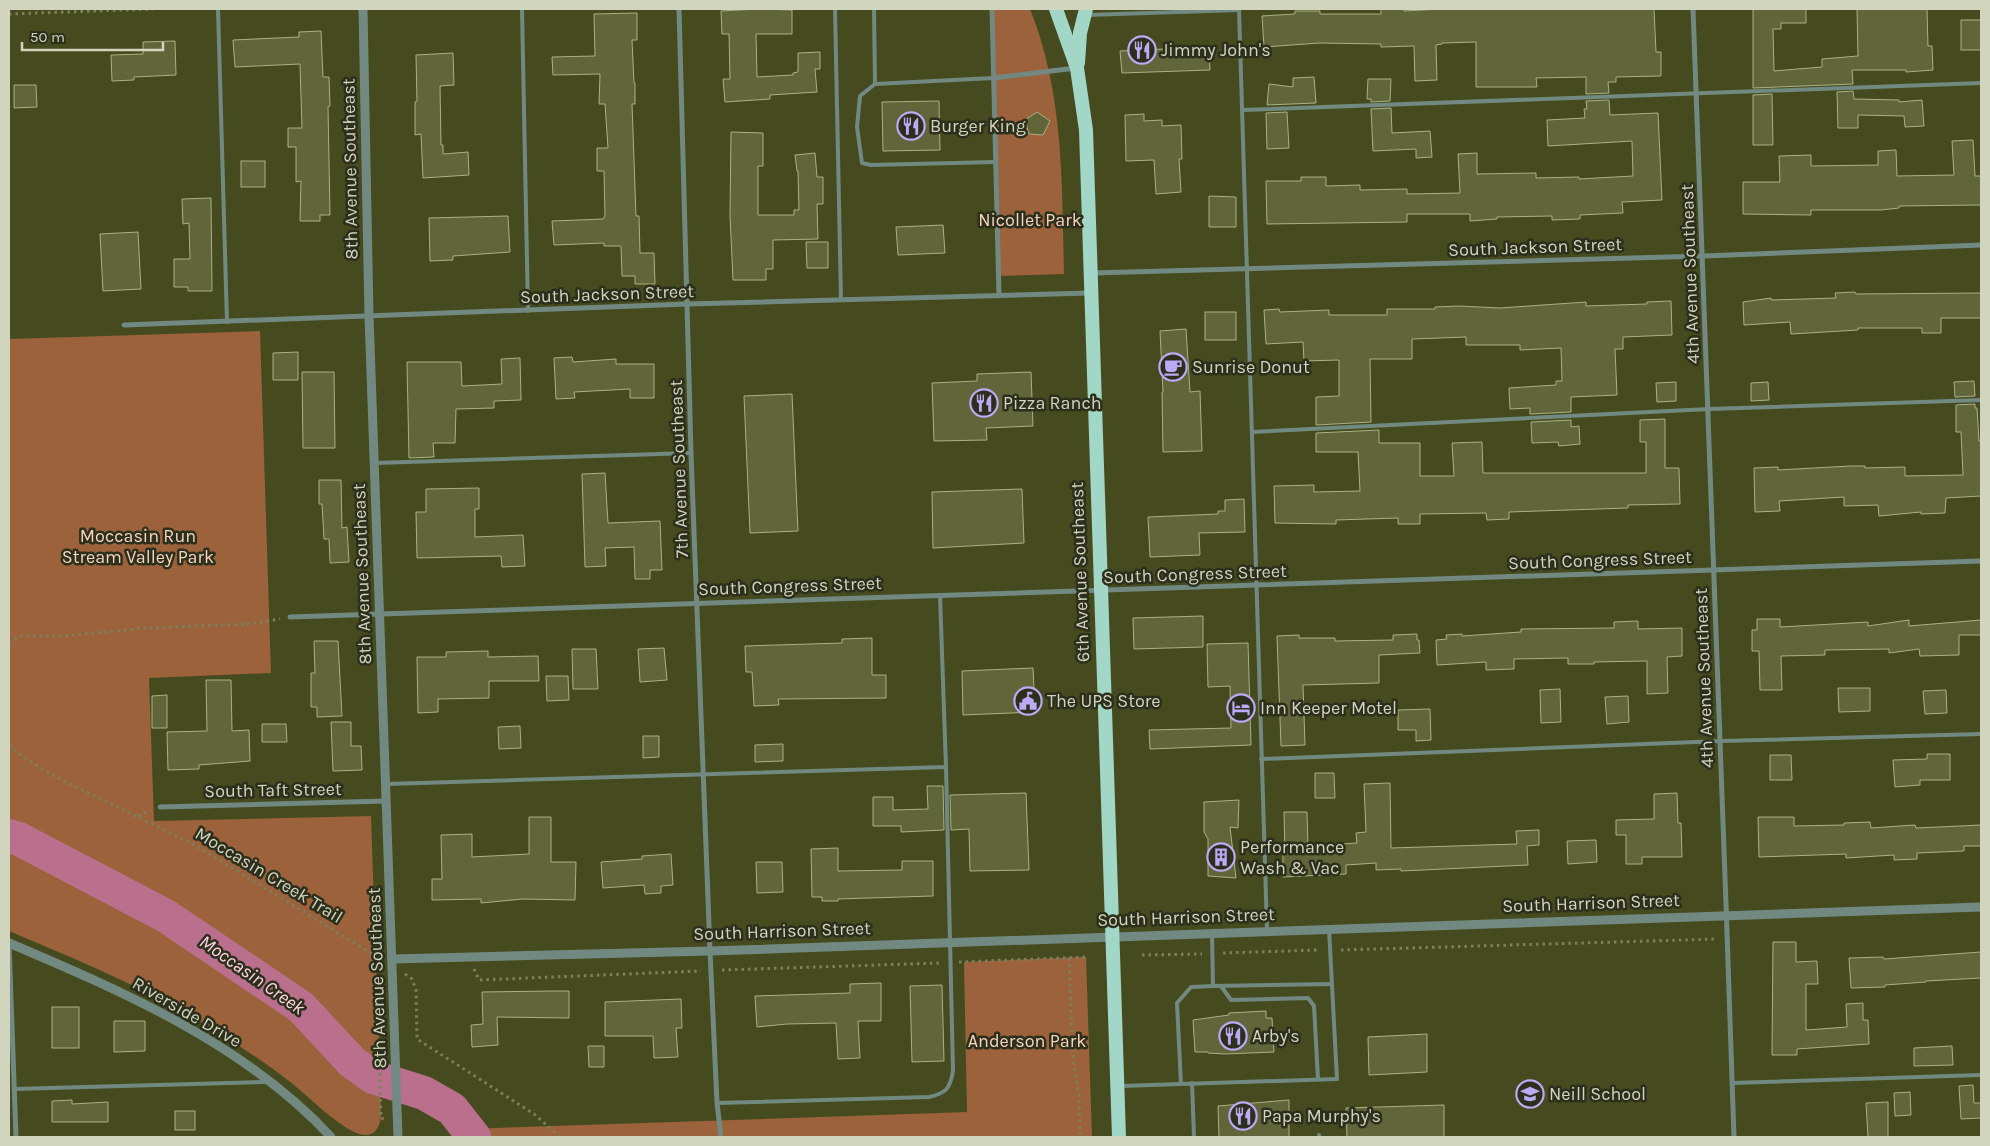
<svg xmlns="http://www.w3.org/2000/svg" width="1990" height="1146" font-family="Karla,sans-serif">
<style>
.green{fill:#9b623b}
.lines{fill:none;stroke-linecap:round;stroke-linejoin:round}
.river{stroke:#ba6f8d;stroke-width:34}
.building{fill:#60663a;stroke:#aab182}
.path{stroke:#7c815d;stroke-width:3;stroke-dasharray:2.5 4;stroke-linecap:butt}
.service{stroke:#728982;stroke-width:4}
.minor{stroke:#728982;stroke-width:5}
.tertiary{stroke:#728982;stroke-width:9}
.trunk{stroke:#a2d7c7;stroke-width:14}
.labels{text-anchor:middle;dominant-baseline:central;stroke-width:5;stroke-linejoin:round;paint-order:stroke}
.poi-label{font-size:18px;fill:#d1d5bd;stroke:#2c2f1c;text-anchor:start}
.street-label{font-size:18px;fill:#d1d5bd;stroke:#2c2f1c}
.park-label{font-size:18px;fill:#f9d4bc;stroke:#2c2f1c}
.water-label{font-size:19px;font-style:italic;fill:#ffd3e3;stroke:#2c2f1c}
</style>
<rect width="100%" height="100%" fill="#464b1f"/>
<g class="green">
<path d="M992,9H1030C1064,93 1062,184 1064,274L998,276Z"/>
<path d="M260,331L271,673L149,678L154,821L371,816L381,1118C378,1133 370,1139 354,1132C334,1122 312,1100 294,1085C270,1066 243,1048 217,1032C151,990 80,961 9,931V339Z"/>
<path d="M1086,957L1092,1137H474L467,1129L967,1112L964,962Z"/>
</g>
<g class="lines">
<path class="river" d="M9,836L19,839L166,916L301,1007L352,1062L373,1077L424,1093L452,1109L474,1137"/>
</g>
<g class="building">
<path d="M759,9L792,10V34H756L757,77L793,75V73L798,72V53L820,52V69H815L817,92L770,95V99L725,102L723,79H730L729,34H722L721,11Z"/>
<path d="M1381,9H1404V11L1440,9H1654L1656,52H1661V76L1616,77V82H1608L1609,93L1586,94V77L1536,78L1537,87H1476V42L1442,43V44L1436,45L1437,80L1415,81L1414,46L1381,47V44L1320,43L1264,47L1262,16L1295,14V11H1320V14H1381Z"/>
<path d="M1753,9H1806V23H1781V29H1773L1774,71L1822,67V59L1858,56L1857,9H1927L1928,46H1932L1933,70L1906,72V70H1852L1853,84L1753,88Z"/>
<path d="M637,13V40H632L634,83H635V104H632L636,216H639L640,253H654L655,284H635V276H622L621,246H604V243L554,245L552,221L603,219L605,216L604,171H597V148H608L605,104H599L600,74L553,75L552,57L595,56L594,14Z"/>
<rect x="1961" y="20" width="20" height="30"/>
<path d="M321,31L323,77H329L330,106L328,107L330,215H320V221H300L301,181L296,182V147H288V128H302L300,64L235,67L233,40L299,37V32Z"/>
<path d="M175,41L176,75L134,77V80L112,81L111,55L143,54V42Z"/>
<path d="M1209,47L1210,70L1122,73L1120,51Z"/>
<path d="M453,53L454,85L440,86L441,145H443V154L468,152L469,175L423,178L421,134L415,135V102L417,101L416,55Z"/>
<path d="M1314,77L1316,103L1267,105L1269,84L1293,87V78Z"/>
<path d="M1368,79H1391L1390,101L1371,102V99H1367Z"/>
<path d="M14,85H36L37,107L14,108Z"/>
<path d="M1853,91L1854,99L1899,100V102L1922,100L1924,126L1905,127L1904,116L1858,115V128H1838L1837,92Z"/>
<path d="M1772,94L1773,145H1753V95Z"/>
<path d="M1609,100L1610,115L1658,113L1662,200L1622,202L1623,213L1580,215V219L1552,220V216L1497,217V219L1470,221V214H1407V222L1267,224L1266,181H1301V177H1326V186L1360,185V190L1407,189V194L1460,193L1458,154L1477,153V174L1536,173V178L1579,177V179L1633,176L1632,141L1548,146L1547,120L1585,118L1584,109H1587L1586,101Z"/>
<path d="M939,101L940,150L883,151L882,102Z"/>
<path d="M1391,108L1392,133L1430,131L1432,157L1416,158V149L1373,151L1371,109Z"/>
<path d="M1037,112L1050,121L1043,135L1029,134L1025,120Z"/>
<path d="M1287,112L1289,148L1267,149L1266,113Z"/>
<path d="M1144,114V121L1162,120V126L1181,125L1182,159H1179L1181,192L1156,194L1154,160L1126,161L1125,115Z"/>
<path d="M731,132L763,133V166H758V215H794V210H799L798,171H797L795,155L815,153L817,177H823V204H817L818,239L773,240V269H766V280H733L730,216Z"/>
<path d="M1973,140L1975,176H1981V205L1899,206V208L1881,210H1811V215L1743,214V182H1780L1779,156L1811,155V166L1878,165V151L1896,150L1897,176L1954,175L1952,141Z"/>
<rect x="241" y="161" width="24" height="26"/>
<path d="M1209,196L1236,197V227H1209Z"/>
<path d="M211,198L212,291H188V287H174V259H190L189,223L183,224L182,199Z"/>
<path d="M508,216L510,252L453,256V260L430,261L429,218Z"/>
<path d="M943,225L945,253L898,255L896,227Z"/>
<path d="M138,232L141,289L103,291L100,234Z"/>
<path d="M806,242H828V268H807Z"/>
<path d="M1855,292L1856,294L1981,293V318H1941V333H1922V328H1858V330L1791,334L1790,322L1744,325L1743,302L1771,298V300L1836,298L1835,293Z"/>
<path d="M1671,301L1672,335L1623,337V349H1615L1617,395L1571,397V412L1530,414V408L1510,409L1509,388L1556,385V381H1562L1561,348L1520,350V345H1466V337L1412,339V359H1370L1371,422L1316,425V397L1339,396V360L1304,361L1303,342L1266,344L1264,310L1279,309L1280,312L1329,310V315H1387V309H1435V307L1459,306L1500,308L1586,302V306L1647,304V302Z"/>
<rect x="1205" y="312" width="31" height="28"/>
<path d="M1186,329L1190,392L1200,391L1202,451L1163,452L1162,392H1163L1160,331Z"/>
<path d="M298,352V380H273V353Z"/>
<path d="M572,357L573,362L616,359V364H654V398H630V389L574,392L575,398L556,399L554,358Z"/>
<path d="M520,358L521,400L494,401V408L456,409L455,443H433L434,457L409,458L407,362H461L462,386L502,384L501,359Z"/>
<path d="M302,372H334L335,448H303Z"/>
<path d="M1031,372L1033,426L986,428L987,440L934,441L932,383L977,381V374Z"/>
<path d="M1974,381L1975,396L1955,397L1954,382Z"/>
<path d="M1676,382V401L1657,402L1656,383Z"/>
<path d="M1768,382L1769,400L1751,401V383Z"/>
<path d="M792,394L798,531L750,533L744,396Z"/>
<path d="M1975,404V408H1977L1979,441H1981V496L1946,498L1945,513L1921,514V512L1879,516L1878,505L1844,506V497L1779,501L1780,511L1755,512L1754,468L1778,467V470L1850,466H1865V468L1905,467V476L1963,475L1961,432H1956V405Z"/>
<path d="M1665,419V468H1679L1680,504L1628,505V508L1509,512V519L1487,520L1486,513L1420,514V524H1398V518L1336,520V524L1275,523L1274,486L1314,485V492L1360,491L1358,452H1316V433L1379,430V443H1420V476H1454L1452,443L1482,442L1483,473H1646V442H1640V420Z"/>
<path d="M1571,420V427L1579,426L1580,444L1559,446L1558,442L1532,443L1531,422Z"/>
<path d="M605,473L608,523L660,521L662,570H650V579H635L634,547L605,548L606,566L585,567L582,474Z"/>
<path d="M319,480H341L342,528L347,527L349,562L330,563L329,539H324L322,504H319Z"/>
<path d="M479,488V509H475V537L523,535L525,566L502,567L501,556L417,558L416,512H426V489Z"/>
<path d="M1022,489L1024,543L933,548L932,492Z"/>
<path d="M1244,499L1245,532L1199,533L1200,555L1150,557L1148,517L1218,514V511H1225V500Z"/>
<path d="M1203,616V647L1134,649L1133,618Z"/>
<path d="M1757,619H1780V627L1868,622V626L1909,620V626L1981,620V635H1959V655L1920,656L1919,649L1889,653V649L1825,650V655L1781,656L1782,690H1760L1759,651H1752V630H1757Z"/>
<path d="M1638,621V629L1682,628V656L1667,657L1668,693L1647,694V661L1594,662V664H1568V658L1514,659V669L1486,670V662L1437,665L1436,640L1447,639L1446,635L1462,634V636L1521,632V629L1614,628V622Z"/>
<path d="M1417,634V640H1419L1420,653L1379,655V683L1303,685L1305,745L1281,746L1277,636L1299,635V638H1335V641L1393,640V635Z"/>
<path d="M872,638V675H886V698L778,699L779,705L754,706L752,672H746L745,646L842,643V639Z"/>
<path d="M314,641H338L342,716L317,717V707H311V673H315Z"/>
<path d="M1248,643L1251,745L1150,749L1149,730L1231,728L1230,686L1208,687L1207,644Z"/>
<path d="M664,648L667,680L640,682L638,649Z"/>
<path d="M572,649H596L598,689H573Z"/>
<path d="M488,651V657L538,656L539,681H489V698L438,699V712L418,713L417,657H446V652Z"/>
<path d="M1033,668L1035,712L963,715L962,671Z"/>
<path d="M546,676H568L569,700L547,701Z"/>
<path d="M206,680H231L232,731L249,730L250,761L199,765V769L168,770L167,732L207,731Z"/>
<path d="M1838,688H1870V711L1839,712Z"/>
<path d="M1560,689L1561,722L1541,723L1540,690Z"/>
<path d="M1946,690L1947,713L1925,714L1923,691Z"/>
<path d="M167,695V728H152V696Z"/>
<path d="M1628,696L1629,722L1607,724L1605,697Z"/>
<path d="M1430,709L1431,740L1416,741V730H1398V710Z"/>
<path d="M331,722H351V746H361L362,770L333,771Z"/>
<path d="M262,724H286L287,742H262Z"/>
<path d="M520,726L521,748L499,749L498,727Z"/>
<path d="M643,736H659V757L643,758Z"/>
<path d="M783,744V761L755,762V745Z"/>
<path d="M1927,754H1950V780H1920V785L1895,787L1893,760L1927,759Z"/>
<path d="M1770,755H1791L1792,780H1770Z"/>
<path d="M1315,773H1334L1335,798H1315Z"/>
<path d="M1390,783L1391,848L1517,844L1516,831L1539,830V845L1527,846L1528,865L1401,871V869L1376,870V863L1346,865V874L1283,877V853H1285L1284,812H1307L1308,846L1357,843L1356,833L1366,832L1364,784Z"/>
<path d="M927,786H943L944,830L901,832V826H873V797H893V810L928,809Z"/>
<path d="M1026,793L1029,870L970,871L969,829L951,830L950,795Z"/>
<path d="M1677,793L1678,823H1681L1682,857H1642V864H1626V835H1616V820L1654,819V794Z"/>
<path d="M1239,800L1238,828L1230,827L1236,878L1208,876V839L1204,832V802Z"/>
<path d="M529,817H551V862H576L575,900L523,899L481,903V899L432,900V879H442L441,835L472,834V857L529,854Z"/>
<path d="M1758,817H1794V826L1844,825V823L1870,822L1871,828L1915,825L1916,828L1981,825V846H1964V851L1917,853V859L1894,860V855L1846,858V854L1759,857Z"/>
<path d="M1596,840L1597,862L1568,864L1567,841Z"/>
<path d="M838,848V871L902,870V861H933V896L838,899V901H822V897H812L811,849Z"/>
<path d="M671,854L673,885L661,886V893L645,894L644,885L603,888L601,862L642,859V856Z"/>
<path d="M756,862H782L783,892L757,893Z"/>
<path d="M1773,942H1796V962L1817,961L1818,984H1806V1030L1847,1027L1846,1004L1863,1003V1020H1868L1869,1044L1797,1049V1055H1772Z"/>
<path d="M1981,952V978L1926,981V982L1885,985V987L1851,988L1849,958L1883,957L1884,959Z"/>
<path d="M881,983V1021H858L860,1058L838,1059L836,1023L787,1024L757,1027L755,996L850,993V984Z"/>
<path d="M942,985L944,1061L912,1062L910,986Z"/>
<path d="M552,991H569V1018L497,1017L498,1045L472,1047L471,1025L483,1024L482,992Z"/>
<path d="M681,999L682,1028H676L678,1057L654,1058L653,1036H605V1002Z"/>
<rect x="52" y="1007" width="27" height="41"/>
<path d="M1266,1011V1018H1272L1274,1052L1225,1054L1208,1053V1052H1195L1193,1020L1229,1015V1013Z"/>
<path d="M114,1021H145V1051L114,1052Z"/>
<path d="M1427,1034V1072L1369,1075L1368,1037Z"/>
<path d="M588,1046H604V1067H589Z"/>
<path d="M1952,1046L1953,1065L1914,1066V1048Z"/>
<path d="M1973,1085L1974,1103H1981V1118L1961,1119L1959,1086Z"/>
<path d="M1910,1092L1911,1115L1895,1116L1894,1093Z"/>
<path d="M72,1100V1104L108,1102V1122H52V1101Z"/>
<path d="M1289,1100V1137H1219L1218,1106Z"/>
<path d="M1888,1102V1137H1868L1866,1103Z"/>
<path d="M1444,1105V1137H1347L1346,1108Z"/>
<rect x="175" y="1111" width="20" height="19"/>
</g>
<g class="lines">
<g class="path">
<path d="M9,14L153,9"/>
<path d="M9,643L21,636H63L145,628L248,624L280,619"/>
<path d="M9,746L25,758L54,776L193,844L379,958"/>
<path d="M138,816L150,810"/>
<path d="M1341,950L1717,939"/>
<path d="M1223,953L1319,950"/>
<path d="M1142,955L1202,954"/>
<path d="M376,956L381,1118L384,1119"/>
<path d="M1069,958L1073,1060L1079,1095L1080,1137"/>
<path d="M959,962L1086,957"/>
<path d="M474,969L479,980L701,971"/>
<path d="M722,970L941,963"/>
<path d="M405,974L412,979L416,990L417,1039L534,1114L560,1137"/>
</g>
<g class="service">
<path d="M218,9L227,322"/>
<path d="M522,9L528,311"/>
<path d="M835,9L841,300"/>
<path d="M874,9L875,84L993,78"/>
<path d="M1239,9L1267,930"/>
<path d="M1087,15L1239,10"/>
<path d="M875,84L860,96L857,127L862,163L871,165L995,162"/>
<path d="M1242,110L1981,83"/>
<path d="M1252,432L1709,409L1981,400"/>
<path d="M375,463L691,453"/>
<path d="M1261,759L1721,741L1981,734"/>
<path d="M386,784L946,767"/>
<path d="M1212,935L1213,986L1332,984"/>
<path d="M1221,986L1231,1000L1308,998L1314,1006L1318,1079"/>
<path d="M1192,1083L1194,1137"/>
<path d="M1732,1083L1981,1075"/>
<path d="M1181,1084L1177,1003L1191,987L1213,986"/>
<path d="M1121,1086L1337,1079L1329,929"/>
<path d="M14,1089L266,1082"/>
<path d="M717,1103L929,1097C946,1093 950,1089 953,1071L946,767L940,595"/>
<path d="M1319,1135V1137"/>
</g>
<g class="minor">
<path d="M679,9L691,453L710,951L717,1103L721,1137"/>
<path d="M992,9L999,296"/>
<path d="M1693,9C1709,385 1721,761 1734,1137"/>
<path d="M993,78L1076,68"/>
<path d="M1093,273L1704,256L1981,245"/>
<path d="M124,325L687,304L1090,293"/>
<path d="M290,617L1981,561"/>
<path d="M160,807L386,801"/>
<path d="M9,943L16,1137"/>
</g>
<g class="tertiary">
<path d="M363,9L369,316L398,1137"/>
<path d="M9,943C124,992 245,1044 331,1137"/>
<path d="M393,959L710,951L1981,907"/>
</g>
<g class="trunk">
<path d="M1056,9L1077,68L1086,130L1119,1137"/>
<path d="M1078,63L1080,33L1086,9"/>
</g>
</g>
<defs>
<g id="restaurant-ring" transform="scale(1.4375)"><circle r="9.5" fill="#2c2f1c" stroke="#bcaaf6" stroke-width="1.5"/><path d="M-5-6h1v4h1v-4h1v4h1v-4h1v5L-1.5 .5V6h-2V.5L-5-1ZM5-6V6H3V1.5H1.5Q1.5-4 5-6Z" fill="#bcaaf6"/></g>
<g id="cafe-ring" transform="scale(1.4375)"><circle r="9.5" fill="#2c2f1c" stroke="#bcaaf6" stroke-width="1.5"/><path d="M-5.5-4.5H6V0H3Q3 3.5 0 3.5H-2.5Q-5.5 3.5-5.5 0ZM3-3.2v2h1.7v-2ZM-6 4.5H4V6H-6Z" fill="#bcaaf6"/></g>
<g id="civic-ring" transform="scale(1.4375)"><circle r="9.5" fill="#2c2f1c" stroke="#bcaaf6" stroke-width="1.5"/><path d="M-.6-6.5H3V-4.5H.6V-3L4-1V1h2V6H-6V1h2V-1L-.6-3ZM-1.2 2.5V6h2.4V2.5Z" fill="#bcaaf6"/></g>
<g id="hotel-ring" transform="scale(1.4375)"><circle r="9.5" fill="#2c2f1c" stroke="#bcaaf6" stroke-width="1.5"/><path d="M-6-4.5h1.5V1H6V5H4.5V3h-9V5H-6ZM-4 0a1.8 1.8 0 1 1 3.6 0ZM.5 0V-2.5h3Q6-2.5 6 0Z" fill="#bcaaf6"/></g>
<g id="building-ring" transform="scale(1.4375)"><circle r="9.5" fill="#2c2f1c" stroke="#bcaaf6" stroke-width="1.5"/><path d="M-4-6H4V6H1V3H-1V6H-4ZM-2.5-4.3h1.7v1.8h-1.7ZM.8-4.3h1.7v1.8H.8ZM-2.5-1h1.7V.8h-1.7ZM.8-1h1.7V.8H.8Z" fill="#bcaaf6"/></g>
<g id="school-ring" transform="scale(1.4375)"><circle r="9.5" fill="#2c2f1c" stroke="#bcaaf6" stroke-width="1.5"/><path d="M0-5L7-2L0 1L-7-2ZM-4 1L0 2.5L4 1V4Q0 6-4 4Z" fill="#bcaaf6"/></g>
</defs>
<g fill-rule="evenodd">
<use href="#restaurant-ring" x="1142" y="50"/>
<use href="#restaurant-ring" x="911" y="126"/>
<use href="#cafe-ring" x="1173" y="367"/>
<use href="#restaurant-ring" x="984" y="403"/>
<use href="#civic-ring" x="1028" y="701"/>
<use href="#hotel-ring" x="1241" y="708"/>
<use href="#building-ring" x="1221" y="857"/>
<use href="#restaurant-ring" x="1233" y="1036"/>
<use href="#school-ring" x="1530" y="1094"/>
<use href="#restaurant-ring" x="1243" y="1116"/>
</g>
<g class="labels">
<g class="poi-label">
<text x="1161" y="50">Jimmy John's</text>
<text x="930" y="126">Burger King</text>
<text x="1192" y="367">Sunrise Donut</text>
<text x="1003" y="403">Pizza Ranch</text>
<text x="1047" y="701">The UPS Store</text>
<text x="1260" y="708">Inn Keeper Motel</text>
<text x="1240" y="847">Performance<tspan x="1240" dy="21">Wash &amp; Vac</tspan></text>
<text x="1252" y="1036">Arby's</text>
<text x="1549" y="1094">Neill School</text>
<text x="1262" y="1116">Papa Murphy's</text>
</g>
<g class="street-label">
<text transform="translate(350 169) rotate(-91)">8th Avenue Southeast</text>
<text transform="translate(1535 247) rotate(-2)">South Jackson Street</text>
<text transform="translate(1690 274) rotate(-92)">4th Avenue Southeast</text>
<text transform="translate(607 294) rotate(-2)">South Jackson Street</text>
<text transform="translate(679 469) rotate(-92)">7th Avenue Southeast</text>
<text transform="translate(1600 560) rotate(-2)">South Congress Street</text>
<text transform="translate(1080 572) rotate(-92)">6th Avenue Southeast</text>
<text transform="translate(362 574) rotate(-92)">8th Avenue Southeast</text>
<text transform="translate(1195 574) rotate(-2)">South Congress Street</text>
<text transform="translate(790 586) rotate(-2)">South Congress Street</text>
<text transform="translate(1704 678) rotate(-92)">4th Avenue Southeast</text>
<text transform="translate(273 790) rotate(-1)">South Taft Street</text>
<text transform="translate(269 875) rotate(31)">Moccasin Creek Trail</text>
<text transform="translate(1591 903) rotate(-2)">South Harrison Street</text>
<text transform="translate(1186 917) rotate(-2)">South Harrison Street</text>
<text transform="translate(782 931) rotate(-2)">South Harrison Street</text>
<text transform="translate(377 978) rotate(-92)">8th Avenue Southeast</text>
<text transform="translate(187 1012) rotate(30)">Riverside Drive</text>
</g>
<g class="park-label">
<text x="1030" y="220">Nicollet Park</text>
<text x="138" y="536">Moccasin Run<tspan x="138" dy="21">Stream Valley Park</tspan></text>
<text x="1027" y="1041">Anderson Park</text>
</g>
<g class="water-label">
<text transform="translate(252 975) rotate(35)">Moccasin Creek</text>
</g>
</g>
<rect width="1990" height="1146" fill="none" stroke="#d1d5bd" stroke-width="20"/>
<path d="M22 42v8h141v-8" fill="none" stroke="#d1d5bd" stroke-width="2.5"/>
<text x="30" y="42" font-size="15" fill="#d1d5bd" stroke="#2c2f1c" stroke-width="4" paint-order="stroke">50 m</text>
</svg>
